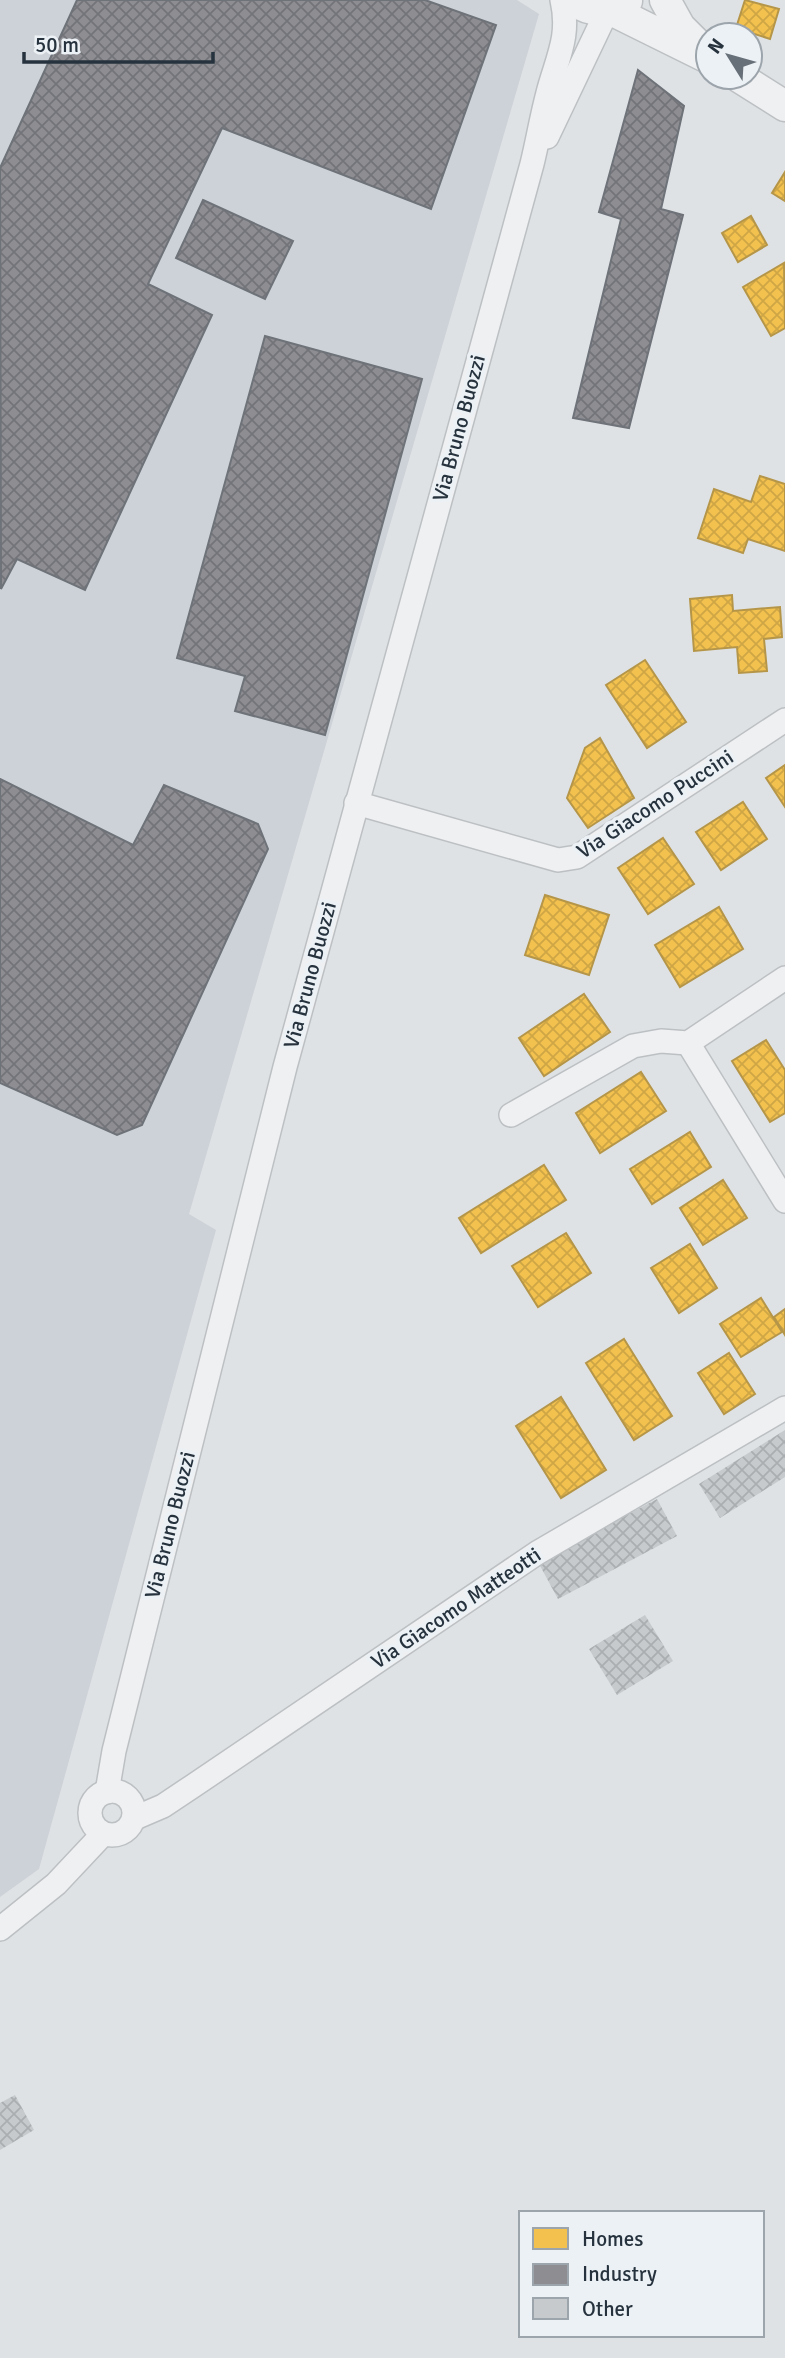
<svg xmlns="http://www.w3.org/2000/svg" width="785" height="2358" font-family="Signika,sans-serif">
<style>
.built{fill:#cdd2d8}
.homes{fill:url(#homes-cross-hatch);stroke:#b59649;stroke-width:2}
.industry{fill:url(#industry-cross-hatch);stroke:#6e7279;stroke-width:2}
.building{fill:url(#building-cross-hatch)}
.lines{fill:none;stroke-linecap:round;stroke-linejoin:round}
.minor-casing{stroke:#bdc0c3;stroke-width:26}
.tertiary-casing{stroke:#bdc0c3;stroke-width:33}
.minor{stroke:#eff0f2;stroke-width:23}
.tertiary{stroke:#eff0f2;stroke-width:30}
.labels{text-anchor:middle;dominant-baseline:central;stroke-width:7;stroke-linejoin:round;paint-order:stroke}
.street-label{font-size:21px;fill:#26333e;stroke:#ecf1f5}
</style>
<defs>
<pattern id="homes-cross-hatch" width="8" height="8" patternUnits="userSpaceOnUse" patternTransform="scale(1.75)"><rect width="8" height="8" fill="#f2c14e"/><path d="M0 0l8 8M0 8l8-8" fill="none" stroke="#cfa645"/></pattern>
<pattern id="industry-cross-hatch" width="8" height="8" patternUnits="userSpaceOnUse" patternTransform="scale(1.75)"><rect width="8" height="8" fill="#8d8d92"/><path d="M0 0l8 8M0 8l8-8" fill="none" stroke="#737479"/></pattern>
<pattern id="building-cross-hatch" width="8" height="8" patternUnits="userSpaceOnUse" patternTransform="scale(1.75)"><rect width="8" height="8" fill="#c7cacd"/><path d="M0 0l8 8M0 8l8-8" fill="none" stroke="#abaeb1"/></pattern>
</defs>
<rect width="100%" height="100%" fill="#dfe2e5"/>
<path class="built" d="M0,0H517L539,14L189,1214L216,1230L39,1869L0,1897Z"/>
<g class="homes">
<path d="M745,0L779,9L770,39L736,28Z"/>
<path d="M785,172V201L772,193Z"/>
<path d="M751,216L767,245L738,262L722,233Z"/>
<path d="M784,263L785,328L771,336L743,287Z"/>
<path d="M760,476L785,484V551L748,539L743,553L698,538L714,489L751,502Z"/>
<path d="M732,595L733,611L780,607L782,637L764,639L767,671L739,673L737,647L694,651L690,599Z"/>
<path d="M645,660L686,722L647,748L606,685Z"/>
<path d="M600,738L634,798L588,828L567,798L585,748Z"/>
<path d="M785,765V807L766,778Z"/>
<path d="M743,802L767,839L721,870L696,832Z"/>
<path d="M663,838L694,884L648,914L618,868Z"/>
<path d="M545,895L609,915L589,975L525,955Z"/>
<path d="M719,907L743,949L680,987L655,945Z"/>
<path d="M584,994L610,1032L544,1076L519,1038Z"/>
<path d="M766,1040L785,1070V1113L770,1122L732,1061Z"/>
<path d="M641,1072L666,1111L600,1153L576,1113Z"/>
<path d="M690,1132L711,1167L652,1204L630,1169Z"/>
<path d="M544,1165L566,1200L481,1253L459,1218Z"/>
<path d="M723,1180L747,1218L703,1245L680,1208Z"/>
<path d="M566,1233L591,1273L538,1307L512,1266Z"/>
<path d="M690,1244L717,1288L679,1313L651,1268Z"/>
<path d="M761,1298L782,1332L741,1357L720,1324Z"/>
<path d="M785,1309V1335L774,1317Z"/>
<path d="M624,1339L672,1416L634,1440L586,1363Z"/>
<path d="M729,1353L755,1394L724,1414L698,1373Z"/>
<path d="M561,1397L606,1470L561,1498L516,1426Z"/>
</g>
<g class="industry">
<path d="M77,0H425L496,25L431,209L222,128L148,284L212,315L85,590L17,559L1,589L0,168Z"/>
<path d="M638,70L684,106L661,209L683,215L629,428L573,418L621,219L599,212Z"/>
<path d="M203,200L293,241L265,299L176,258Z"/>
<path d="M265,336L422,379L325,735L235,711L245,676L177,658Z"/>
<path d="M0,779L133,845L164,785L258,824L268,849L142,1125L117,1135L0,1083Z"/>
</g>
<g class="building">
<path d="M785,1430V1477L720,1518L699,1484Z"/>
<path d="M657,1499L677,1536L558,1599L538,1562Z"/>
<path d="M645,1615L673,1661L617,1695L589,1649Z"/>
<path d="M15,2095L34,2130L0,2150V2103Z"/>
</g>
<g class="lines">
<g class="minor-casing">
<g id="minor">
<path d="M547,137L607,11"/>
<path d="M356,803L558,860L577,857L785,720"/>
<path d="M688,1043L785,1201"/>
<path d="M511,1115L633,1046L661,1041L688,1043L785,978"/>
<circle cx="112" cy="1813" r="22"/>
<path d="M107,1792L114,1751L285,1067L532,164C539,136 543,107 552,79C561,50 569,31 562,0"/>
<path d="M135,1818L163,1806L193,1786L537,1553L785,1408"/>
<path d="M0,1929L56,1884L103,1834"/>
</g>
</g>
<g class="tertiary-casing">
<g id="tertiary">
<path d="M573,0C591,13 609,12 627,1"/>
<path d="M665,0L680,27L703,50"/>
<path d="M611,10L708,58"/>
<path d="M739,77L785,106"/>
</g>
</g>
<use href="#minor" class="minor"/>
<use href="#tertiary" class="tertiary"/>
</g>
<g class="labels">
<g class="street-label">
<text transform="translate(459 428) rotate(-75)">Via Bruno Buozzi</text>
<text transform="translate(655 804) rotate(-33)">Via Giacomo Puccini</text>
<text transform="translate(310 975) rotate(-75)">Via Bruno Buozzi</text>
<text transform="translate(170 1525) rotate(-76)">Via Bruno Buozzi</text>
<text transform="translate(456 1608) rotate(-34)">Via Giacomo Matteotti</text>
</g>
</g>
<rect x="519" y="2211" width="245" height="126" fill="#ecf1f5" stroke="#9da5ac" stroke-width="2"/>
<rect x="533" y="2228" width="35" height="21" fill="#f2c14e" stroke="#9da5ac" stroke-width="2"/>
<text x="582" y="2246" font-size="21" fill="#26333e">Homes</text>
<rect x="533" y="2264" width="35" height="21" fill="#8d8d92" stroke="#9da5ac" stroke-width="2"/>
<text x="582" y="2281" font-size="21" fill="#26333e">Industry</text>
<rect x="533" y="2298" width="35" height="21" fill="#c7cacd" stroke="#9da5ac" stroke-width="2"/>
<text x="582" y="2316" font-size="21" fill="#26333e">Other</text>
<g transform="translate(729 56) rotate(307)"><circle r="33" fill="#ecf1f5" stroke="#9da5ac" stroke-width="2"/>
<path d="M0-5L12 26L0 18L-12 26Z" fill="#677078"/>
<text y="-10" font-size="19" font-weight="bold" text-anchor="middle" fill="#26333e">N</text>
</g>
<path d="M24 52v10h189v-10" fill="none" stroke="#26333e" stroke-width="3.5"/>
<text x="35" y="52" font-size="21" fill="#26333e" stroke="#ecf1f5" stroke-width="5" paint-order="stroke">50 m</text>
</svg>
